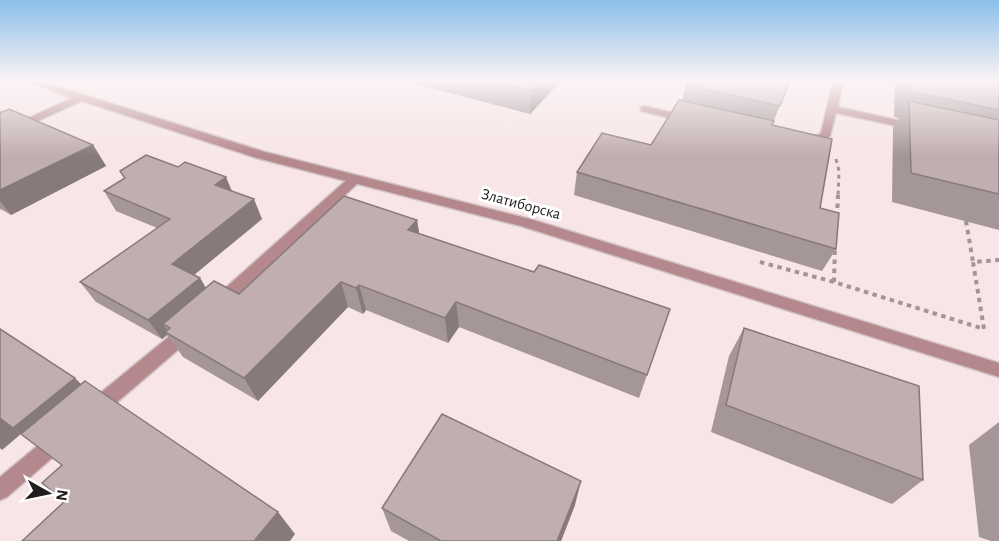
<svg xmlns="http://www.w3.org/2000/svg" width="999" height="541" font-family="'Alegreya Sans',sans-serif">
<style>
.lines{fill:none;stroke-linecap:round;stroke-linejoin:round}
.lane-casing{stroke:#d1c1c3;stroke-width:3}
.street-casing{stroke:#d1c1c3;stroke-width:3}
.path-far1{stroke:#a29597;stroke-width:3;stroke-dasharray:4 4;stroke-linecap:butt}
.path{stroke:#a29597;stroke-width:4;stroke-dasharray:4.5 4.5;stroke-linecap:butt}
.lane{fill:#b5888e;fill-rule:evenodd}
.street{fill:#b5888e;fill-rule:evenodd}
.wall{fill:#a59697}
.shaded-wall{fill:#867a7b}
.building{fill:#c0aeb0;stroke:#867a7b;stroke-width:1.5}
.labels{text-anchor:middle;dominant-baseline:central;stroke-width:6;stroke-linejoin:round;paint-order:stroke}
.street-label{font-size:16px;fill:#221c1d;stroke:#fff}
</style>
<rect width="100%" height="100%" fill="#f7e5e7"/>
<g class="lines">
<g class="lane-casing">
<g id="lane">
<path d="M833,81H843L838,107L915,124L921,127L915,130L836,113L830,136L819,142L797,144V140L816,136L821,133Z"/>
<path d="M645,106L694,118L696,120L690,123L641,111V107Z"/>
<path d="M354,176L358,177L360,180L358,183L225,307H213L211,303L213,299L350,177Z"/>
<path d="M188,324L194,326L196,331L194,336L101,416L94,418L87,416L85,410L87,404L182,326Z"/>
<path d="M60,430L67,433L70,439L67,445L7,497L0,500V477L53,433Z"/>
</g>
</g>
<g class="street-casing">
<path id="street" d="M26,81H40L265,152L530,219L999,363V377L521,226L257,158L82,101L0,138V131L72,98Z"/>
</g>
<path class="path-far1" d="M836,159L839,171L838,197"/>
<g class="path">
<path d="M837,217L838,195"/>
<path d="M966,221L973,262"/>
<path d="M760,262L834,282L984,329L973,262L999,260"/>
<path d="M834,282L835,245"/>
</g>
<use href="#lane" class="lane"/>
<use href="#street" class="street"/>
</g>
<g class="wall">
<path d="M404,81H561L530,114Z"/>
<path d="M687,81H790L772,125L820,208L836,249L822,271L574,195L577,172L651,145L682,101Z"/>
<path d="M895,81H999V230L892,202L893,128L899,118L894,117Z"/>
<path d="M0,110L2,112L93,145L106,166L11,215L1,209L0,210Z"/>
<path d="M104,191H232L262,219L194,275L200,278L206,288L239,294L417,220L419,233L534,272L670,309L639,398L459,327L448,343L366,310L363,314L348,307L258,401L183,357L167,335L162,339L96,302L80,282L157,228L116,211Z"/>
<path d="M744,328L923,480L892,504L711,432L729,356Z"/>
<path d="M999,422V541H991L979,537L969,445Z"/>
<path d="M575,505L561,541H409L391,531L382,508Z"/>
</g>
<g class="shaded-wall">
<path d="M541,81H561L530,114L531,91Z"/>
<path d="M93,145L106,166L11,215L0,201V190Z"/>
<path d="M226,177L234,196L215,185Z"/>
<path d="M254,199L262,219L184,283L172,264Z"/>
<path d="M417,220L421,245L408,230Z"/>
<path d="M200,278L211,297L170,328L163,324L169,333L165,332L167,335L162,339L148,320Z"/>
<path d="M341,282L348,307L258,401L244,378Z"/>
<path d="M359,285L366,310L363,314L356,288Z"/>
<path d="M456,302L459,327L448,343L445,318Z"/>
<path d="M75,378L93,396L35,445L13,428Z"/>
<path d="M0,418L21,434L2,450L0,448Z"/>
<path d="M581,481L575,505L561,541H557Z"/>
<path d="M278,512L295,534L290,541H254Z"/>
</g>
<g class="building">
<path d="M490,81H541L531,91Z"/>
<path d="M689,81H790L780,106L686,85Z"/>
<path d="M908,81H999V110L908,91Z"/>
<path d="M679,100L774,121L772,125L832,139L820,208L839,213L836,249L577,172L602,133L651,145Z"/>
<path d="M909,101L999,120V194L911,173Z"/>
<path d="M9,109L93,145L0,190V113Z"/>
<path d="M146,155L178,167L185,162L226,177L215,185L254,199L172,264L200,278L148,320L80,282L170,219L104,191L125,178L120,171Z"/>
<path d="M344,196L417,220L408,230L534,272L539,265L670,309L647,375L456,302L445,318L359,285L356,288L341,282L244,378L165,332L170,328L163,324L214,281L239,294Z"/>
<path d="M744,328L919,386L923,480L726,405Z"/>
<path d="M0,329L75,378L13,428L0,418Z"/>
<path d="M85,381L278,512L254,541H22L65,501L42,483L62,465L21,434Z"/>
<path d="M442,414L581,481L557,541H441L382,508Z"/>
</g>
<linearGradient id="sky" x2="0" y2="1"><stop stop-color="#8bbfea"/><stop offset="0.52" stop-color="#fbf3f4"/><stop offset="1" stop-color="#fbf3f4" stop-opacity="0"/></linearGradient>
<rect width="999" height="156" fill="url(#sky)"/>
<g class="labels">
<g class="street-label">
<text transform="translate(521 204) rotate(15)">Златиборска</text>
</g>
</g>
<g transform="translate(48 493) rotate(99)" stroke="#ffffff" stroke-width="4.5" paint-order="stroke">
<path d="M0-4.5L10 22L0 15L-10 22Z" fill="#221c1d"/>
<text y="-9" font-size="16" font-weight="bold" text-anchor="middle" fill="#221c1d">N</text>
</g>
</svg>
